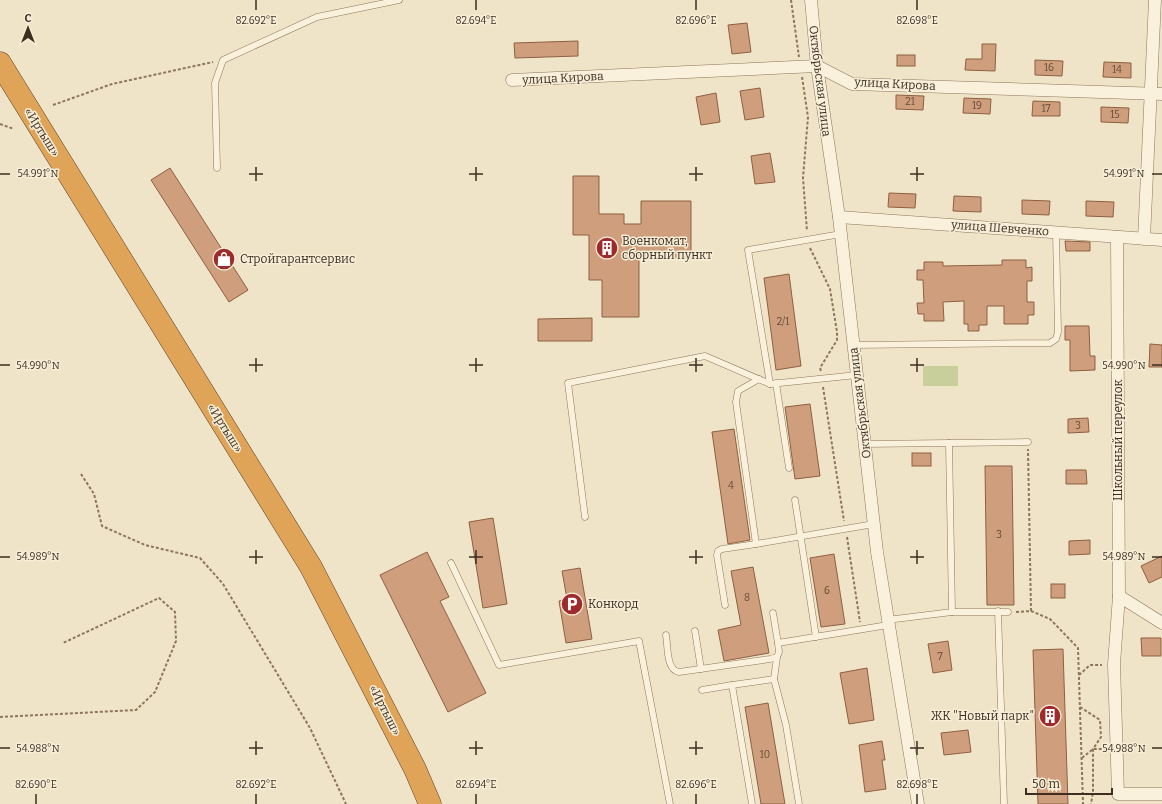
<svg xmlns="http://www.w3.org/2000/svg" width="1162" height="804" font-family="Bitter,serif">
<style>
.green{fill:#c9cf9b}
.building{fill:#cf9f7d;stroke:#8d5f41}
.lines{fill:none;stroke-linecap:round;stroke-linejoin:round}
.lane-casing{stroke:#8d765c;stroke-width:7}
.street-casing{stroke:#8d765c;stroke-width:13}
.highway-casing{stroke:#5b4430;stroke-width:23}
.path{stroke:#8d765c;stroke-width:2;stroke-dasharray:3 2;stroke-linecap:butt}
.lane{stroke:#faf1dc;stroke-width:6}
.street{stroke:#faf1dc;stroke-width:12}
.highway{stroke:#e0a458;stroke-width:22}
.ticks{fill:none;stroke:#3d2e20;stroke-width:1.5}
.labels{text-anchor:middle;dominant-baseline:central;stroke-width:3;stroke-linejoin:round;paint-order:stroke}
.number-label{font-size:10px;fill:#624a37}
.street-label{font-size:12px;fill:#3d2e20;stroke:#f7eed8}
.poi-label{font-size:12px;fill:#3d2e20;stroke:#f7eed8;text-anchor:start}
.ticks-label{font-size:10px;text-anchor:middle;fill:#3d2e20;stroke:#f7eed8;stroke-width:3;stroke-linejoin:round;paint-order:stroke}
</style>
<rect width="100%" height="100%" fill="#f0e4c8"/>
<rect class="green" x="923" y="366" width="35" height="20"/>
<g class="building">
<path d="M747,23L751,52L732,54L728,25Z"/>
<path d="M578,41V56L515,58L514,43Z"/>
<path d="M982,44H996L995,71L965,70L966,59H982Z"/>
<rect x="897" y="55" width="18" height="11"/>
<path d="M1035,60L1063,61L1062,76L1035,75Z"/>
<path d="M1104,62L1131,63V78L1103,77Z"/>
<path d="M760,88L764,117L745,120L740,91Z"/>
<path d="M716,93L720,122L701,125L696,97Z"/>
<path d="M896,95L924,96L923,110L896,109Z"/>
<path d="M964,98L991,99L990,114L963,113Z"/>
<path d="M1033,101L1060,102V116H1032Z"/>
<path d="M1101,107L1129,108L1128,123L1101,122Z"/>
<path d="M770,153L775,182L755,184L751,156Z"/>
<path d="M170,168L248,290L229,302L151,180Z"/>
<path d="M573,176H599V214H624V224H641V201H691V258H639V317H602V280H589V235H573Z"/>
<path d="M889,193L916,194L915,208L888,207Z"/>
<path d="M954,196L981,197V212L953,211Z"/>
<path d="M1022,200L1050,201L1049,215L1022,214Z"/>
<path d="M1086,201L1114,202L1113,217L1086,216Z"/>
<path d="M1065,241L1090,242V251H1066Z"/>
<path d="M1002,260H1026V268L1032,267V281H1027V302H1034V315H1028V324H1004V306H987V325H979V331H968V324H964V301L943,302L944,321H924V314H918L917,303H924L923,280H917V270H924V262H943V266L1002,265Z"/>
<path d="M789,274L801,366L776,370L764,278Z"/>
<path d="M592,318V341H538V319Z"/>
<path d="M1065,326H1089L1090,356H1095V370L1070,371V340H1065Z"/>
<path d="M1150,344L1162,345V367H1149Z"/>
<path d="M810,404L820,476L795,479L785,407Z"/>
<path d="M1088,418L1089,432L1068,433V419Z"/>
<path d="M734,429L750,540L728,544L712,432Z"/>
<rect x="912" y="453" width="19" height="13"/>
<path d="M985,466H1012L1014,605H987Z"/>
<path d="M1066,470H1086L1087,484H1066Z"/>
<path d="M493,518L507,604L483,608L469,522Z"/>
<path d="M1090,540V554L1069,555V541Z"/>
<path d="M427,552L449,597L440,601L486,693L448,712L380,575Z"/>
<path d="M834,554L845,624L821,627L810,558Z"/>
<path d="M1162,556V577L1149,583L1141,566Z"/>
<path d="M753,567L769,653L724,661L718,630L741,625L731,571Z"/>
<path d="M580,568L592,639L566,643L559,601L567,599L562,571Z"/>
<rect x="1051" y="584" width="14" height="14"/>
<path d="M1141,638H1161V656H1142Z"/>
<path d="M948,641L952,670L933,673L928,644Z"/>
<path d="M1063,649L1068,804H1038L1033,650Z"/>
<path d="M867,668L874,720L849,724L840,673Z"/>
<path d="M768,703L785,804H761L745,707Z"/>
<path d="M968,730L971,752L944,755L941,733Z"/>
<path d="M882,741L885,760H882L886,789L865,792L859,745Z"/>
</g>
<g class="lines">
<g class="lane-casing">
<g id="lane">
<path d="M217,168L215,83L223,60L317,17L399,0"/>
<path d="M853,345L1050,343L1056,339L1058,332L1056,232"/>
<path d="M759,379L738,391L736,402L756,544L874,524"/>
<path d="M776,383L789,468"/>
<path d="M770,384L748,250L841,234"/>
<path d="M949,443L1028,442"/>
<path d="M865,444L949,443L952,612L887,620"/>
<path d="M795,500L816,637"/>
<path d="M585,517L568,383L705,356L770,384L857,375"/>
<path d="M451,563L499,665L639,641L670,804"/>
<path d="M725,605L717,555L718,551L722,549L756,544"/>
<path d="M998,611L1004,804"/>
<path d="M952,612H1008"/>
<path d="M773,613L778,643"/>
<path d="M695,631L701,669"/>
<path d="M666,635C668,646 666,670 679,672L770,659L777,657L779,652L778,643L888,625"/>
<path d="M777,657L774,679L786,725L799,804"/>
<path d="M732,685L774,679"/>
<path d="M702,690L732,685L752,804"/>
</g>
</g>
<g class="street-casing">
<g id="street">
<path d="M811,0L817,66L839,217L877,552L918,804"/>
<path d="M512,80L817,66L852,84L1162,94"/>
<path d="M839,217L1162,240"/>
<path d="M1117,237L1119,596L1114,664L1118,794H1162"/>
<path d="M1144,239L1155,0"/>
<path d="M1119,596L1162,623"/>
</g>
</g>
<g class="highway-casing">
<path id="highway" d="M0,63L311,567L415,769L430,804"/>
</g>
<g class="path">
<path d="M791,0L799,57"/>
<path d="M802,77L808,117L803,178L807,231"/>
<path d="M53,105L112,84L213,62"/>
<path d="M0,124L14,129"/>
<path d="M810,248L830,289L837,332V340L820,368L821,371"/>
<path d="M823,387L844,521"/>
<path d="M81,474L94,494L102,526L145,545L200,558L223,584L310,728L346,804"/>
<path d="M847,537L860,622"/>
<path d="M1031,611L1050,619L1078,648L1083,804"/>
<path d="M1016,612L1031,611L1028,449"/>
<path d="M1079,675L1090,665H1102"/>
<path d="M1080,707L1100,720L1101,737L1093,749V792L1091,804"/>
<path d="M0,717L136,710L155,692L176,641L175,612L159,598L63,643"/>
<path d="M1082,758L1093,749H1106"/>
</g>
<use href="#lane" class="lane"/>
<use href="#street" class="street"/>
<use href="#highway" class="highway"/>
</g>
<path class="ticks" d="M256,0V10M476,0V10M696,0V10M917,0V10M256,167V181M476,167V181M696,167V181M917,167V181M0,174H10M249,174H263M469,174H483M689,174H703M910,174H924M1152,174H1162M256,358V372M476,358V372M696,358V372M917,358V372M0,365H10M249,365H263M469,365H483M689,365H703M910,365H924M1152,365H1162M256,550V564M476,550V564M696,550V564M917,550V564M0,557H10M249,557H263M469,557H483M689,557H703M910,557H924M1152,557H1162M256,741V755M476,741V755M696,741V755M917,741V755M0,748H10M249,748H263M469,748H483M689,748H703M910,748H924M1152,748H1162M36,794V804M256,794V804M476,794V804M696,794V804M917,794V804"/>
<defs>
<g id="building-disc" transform="scale(1.15)"><circle r="9.5" fill="#9e2a2b" stroke="#f7eed8"/><path d="M-4-6H4V6H1V3H-1V6H-4ZM-2.5-4.3h1.7v1.8h-1.7ZM.8-4.3h1.7v1.8H.8ZM-2.5-1h1.7V.8h-1.7ZM.8-1h1.7V.8H.8Z" fill="#fff"/></g>
<g id="shop-disc" transform="scale(1.15)"><circle r="9.5" fill="#9e2a2b" stroke="#f7eed8"/><path d="M-5-2.5h2.3a2.7 3.5 0 0 1 5.4 0H5L5.5 6h-11ZM-1.5-2.5h3a1.5 2.3 0 0 0-3 0Z" fill="#fff"/></g>
<g id="parking-disc" transform="scale(1.15)"><circle r="9.5" fill="#9e2a2b" stroke="#f7eed8"/><path d="M-3.5-5.5H1a3.5 3.5 0 0 1 0 7H-1V5.5H-3.5ZM-1-3.4V-.6H.8a1.4 1.4 0 0 0 0-2.8Z" fill="#fff"/></g>
</defs>
<g fill-rule="evenodd">
<use href="#building-disc" x="607" y="248"/>
<use href="#shop-disc" x="224" y="259"/>
<use href="#parking-disc" x="572" y="604"/>
<use href="#building-disc" x="1050" y="716"/>
</g>
<g class="labels">
<g class="number-label">
<text x="1049" y="68">16</text>
<text x="1117" y="70">14</text>
<text x="910" y="102">21</text>
<text x="977" y="106">19</text>
<text x="1046" y="109">17</text>
<text x="1115" y="115">15</text>
<text x="783" y="322">2/1</text>
<text x="1078" y="426">3</text>
<text x="731" y="486">4</text>
<text x="999" y="535">3</text>
<text x="827" y="591">6</text>
<text x="747" y="598">8</text>
<text x="940" y="657">7</text>
<text x="765" y="755">10</text>
</g>
<g class="street-label">
<text transform="translate(563 78) rotate(-3)">улица Кирова</text>
<text transform="translate(820 81) rotate(83)">Октябрьская улица</text>
<text transform="translate(895 84) rotate(3)">улица Кирова</text>
<text transform="translate(42 132) rotate(58)">«Иртыш»</text>
<text transform="translate(1000 228) rotate(4)">улица Шевченко</text>
<text transform="translate(860 403) rotate(-97)">Октябрьская улица</text>
<text transform="translate(225 428) rotate(58)">«Иртыш»</text>
<text transform="translate(1118 440) rotate(-90)">Школьный переулок</text>
<text transform="translate(385 710) rotate(63)">«Иртыш»</text>
</g>
<g class="poi-label">
<text x="622" y="241">Военкомат,<tspan x="622" dy="14">сборный пункт</tspan></text>
<text x="240" y="259">Стройгарантсервис</text>
<text x="588" y="604">Конкорд</text>
<text x="1034" y="716" text-anchor="end">ЖК "Новый парк"</text>
</g>
</g>
<g class="ticks-label">
<text x="256" y="24">82.692°E</text>
<text x="476" y="24">82.694°E</text>
<text x="696" y="24">82.696°E</text>
<text x="917" y="24">82.698°E</text>
<text x="38" y="177">54.991°N</text>
<text x="1124" y="177">54.991°N</text>
<text x="38" y="369">54.990°N</text>
<text x="1124" y="369">54.990°N</text>
<text x="38" y="560">54.989°N</text>
<text x="1124" y="560">54.989°N</text>
<text x="38" y="752">54.988°N</text>
<text x="1124" y="752">54.988°N</text>
<text x="36" y="788">82.690°E</text>
<text x="256" y="788">82.692°E</text>
<text x="476" y="788">82.694°E</text>
<text x="696" y="788">82.696°E</text>
<text x="917" y="788">82.698°E</text>
</g>
<g transform="translate(28 28)" stroke="#f7eed8" stroke-width="3" paint-order="stroke">
<path d="M0-3L7 15L0 10L-7 15Z" fill="#3d2e20"/>
<text y="-6" font-size="11" font-weight="bold" text-anchor="middle" fill="#3d2e20">С</text>
</g>
<path d="M1026 788v6h86v-6" fill="none" stroke="#3d2e20" stroke-width="2"/>
<text x="1032" y="788" font-size="12" fill="#3d2e20" stroke="#f7eed8" stroke-width="3" paint-order="stroke">50 m</text>
</svg>
